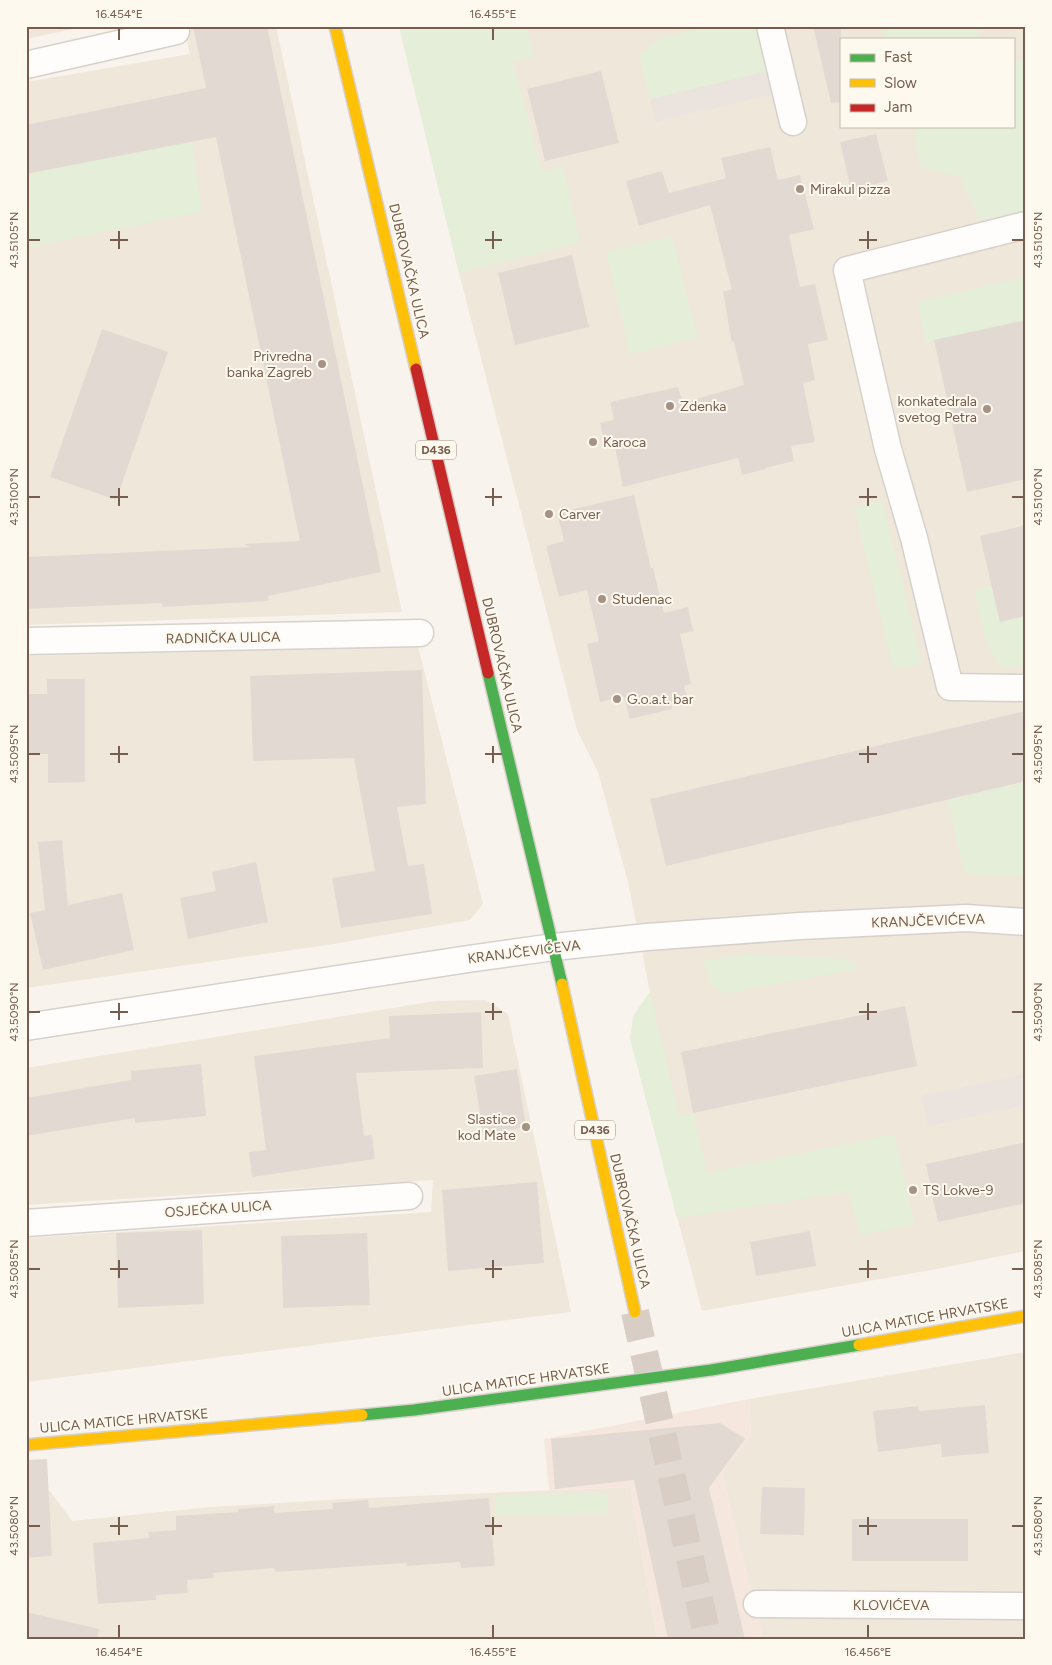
<svg xmlns="http://www.w3.org/2000/svg" width="1052" height="1665" font-family="Figtree,sans-serif">
<style>
.residential{fill:#f0e7db;fill-rule:evenodd}
.commercial{fill:#f5e7de}
.industrial{fill:#ebe4de}
.green{fill:#e4eed8}
.building{fill:#e2dad2}
.lines{fill:none;stroke-linecap:round;stroke-linejoin:round}
.primary-tunnel{stroke:#d8cec5;stroke-width:28;stroke-dasharray:28 14;stroke-linecap:butt}
.street-casing{stroke:#d7d1cb;stroke-width:29}
.fast-casing{stroke:#d8d1cb;stroke-width:14}
.slow-casing{stroke:#d8d1cb;stroke-width:14}
.jam-casing{stroke:#d8d1cb;stroke-width:14}
.street{stroke:#fefdfc;stroke-width:26}
.fast{stroke:#4caf50;stroke-width:11}
.slow{stroke:#ffc107;stroke-width:11}
.jam{stroke:#c62828;stroke-width:11}
.ticks{fill:none;stroke:#765d4d;stroke-width:2}
.poi-dot{fill:#a49285;stroke:#fef9ef;stroke-width:2}
.labels{text-anchor:middle;dominant-baseline:central;stroke-width:4;stroke-linejoin:round;paint-order:stroke}
.shield{fill:#fef9ef;stroke:#9f8c7e;stroke-width:1}
.shield-label{font-size:12px;font-weight:bold;fill:#765d4d}
.poi-label{font-size:14px;fill:#765d4d;stroke:#fef9ef;text-anchor:start}
.street-label{font-size:14px;fill:#765d4d;stroke:#fef9ef}
.neatline{fill:none;stroke:#765d4d;stroke-width:2}
.ticks-label{font-size:12px;text-anchor:middle;fill:#765d4d}
</style>
<rect width="100%" height="100%" fill="#f8f4ed"/>
<g class="residential">
<path d="M26,26H88L26,39Z"/>
<path d="M184,26H276L402,612L26,625V82L190,54Z"/>
<path d="M399,26H1026V1251L942,1268L702,1311L630,1038L634,1015L650,992L628,882L598,772L577,730L459,273ZM841,39H1013V126H841Z"/>
<path d="M418,646L483,904L470,920L328,945L26,988V656Z"/>
<path d="M486,1000L508,1014L571,1312L26,1382V1238L431,1212L433,1180L26,1205V1068L435,1001Z"/>
<path d="M1026,1352V1639H763L722,1473L751,1436L749,1399Z"/>
<path d="M630,1487L657,1639H26V1492L50,1491L72,1521L211,1507L344,1499Z"/>
</g>
<path class="commercial" d="M749,1399L751,1436L722,1473L763,1639H657L630,1487L549,1490L544,1439Z"/>
<g class="industrial">
<path d="M768,71L773,94L655,122L650,99Z"/>
<path d="M1026,1074V1105L928,1126L921,1096Z"/>
</g>
<g class="green">
<path d="M399,26H527L534,56L514,62V65L542,172L563,166L580,243L459,273Z"/>
<path d="M709,26H759L768,71L650,99L639,56L661,38Z"/>
<path d="M882,26H980L979,39H885Z"/>
<path d="M1013,59L1026,63V210L980,220L961,178L920,167L914,133L917,126H1013Z"/>
<path d="M192,141L202,212L26,248V174Z"/>
<path d="M672,236L698,338L630,354L606,252Z"/>
<path d="M1026,277V320L926,343L917,302Z"/>
<path d="M882,500L922,664L893,669L854,508Z"/>
<path d="M991,585L1000,622L1026,616V664L1003,669L985,640L974,590Z"/>
<path d="M1026,781V876L964,874L948,800Z"/>
<path d="M747,954L851,959L859,969L723,994L710,983L703,961Z"/>
<path d="M650,992L679,1115L693,1113L707,1173L894,1134L915,1225L860,1235L848,1192L677,1218L630,1038L634,1015Z"/>
<path d="M608,1493V1514L495,1515V1495Z"/>
</g>
<g class="building">
<path d="M193,26H267L381,572L268,596V601L162,607V603L26,609V557L250,547L244,544L300,541L216,137L26,174V125L206,88Z"/>
<path d="M813,26H841V102L831,103Z"/>
<path d="M601,71L619,143L545,161L527,89Z"/>
<path d="M876,134L888,181L851,190L840,142Z"/>
<path d="M770,147L778,180L800,175L814,229L789,235L800,287L815,284L828,340L808,344L815,380L803,383L815,442L791,446L794,461L765,468L766,469L742,475L738,458L623,487L615,447L606,448L600,423L614,420L610,402L678,387L683,403L744,385L734,342H733L731,339L723,291L732,290L710,205L639,226L626,181L662,171L669,193L726,178L721,158Z"/>
<path d="M572,255L589,327L515,345L498,273Z"/>
<path d="M1026,320V479L967,492L934,340Z"/>
<path d="M102,329L168,352L116,500L50,477Z"/>
<path d="M634,495L651,568H653L664,613L688,607L693,631L680,634L691,684L684,686L687,698L671,702L672,709L630,719L624,697L600,702L587,644L599,641L587,590L559,597L546,546L564,541L557,513Z"/>
<path d="M1026,525V616L1000,622L980,536Z"/>
<path d="M422,670L426,804L397,807L408,866L424,864L432,914L341,928L332,878L375,871L354,758L253,761L250,676Z"/>
<path d="M47,679H85V782L48,783V754H26V694H47Z"/>
<path d="M1026,711V781L666,866L650,799Z"/>
<path d="M62,840L68,905L122,893L134,950L43,970L30,913L45,910L38,842Z"/>
<path d="M256,862L268,922L188,939L180,898L216,891L212,872Z"/>
<path d="M905,1006L917,1066L693,1113L681,1052Z"/>
<path d="M481,1012L483,1068L356,1073L364,1136L372,1135L375,1159L252,1177L249,1152L266,1150L254,1056L390,1038L389,1016Z"/>
<path d="M201,1064L206,1116L135,1123V1118L26,1136V1098L131,1080V1071Z"/>
<path d="M517,1069L526,1127L483,1134L474,1076Z"/>
<path d="M1026,1142V1203L938,1222L926,1164Z"/>
<path d="M537,1182L544,1263L448,1271L442,1190Z"/>
<path d="M202,1230L204,1304L118,1308L116,1233Z"/>
<path d="M810,1231L816,1266L756,1276L750,1242Z"/>
<path d="M367,1233L370,1305L283,1308L281,1236Z"/>
<path d="M985,1405L989,1453L942,1457L941,1444L878,1452L873,1411L918,1406L919,1411Z"/>
<path d="M720,1423L745,1439L709,1488L745,1639H668L634,1480L555,1489L551,1439Z"/>
<path d="M47,1459L52,1556L26,1558V1460Z"/>
<path d="M762,1487L805,1488L804,1535L760,1534Z"/>
<path d="M489,1498L495,1566L461,1568L460,1562L407,1566L406,1563L275,1572L274,1568L213,1573L214,1578L187,1580L188,1593L156,1595V1600L98,1604L93,1543L149,1538L148,1532L176,1530V1516L238,1512V1509L274,1506V1513L333,1509L332,1503L368,1500L369,1508Z"/>
<rect x="852" y="1519" width="116" height="42"/>
<path d="M26,1612L99,1629L97,1639H26Z"/>
</g>
<g class="lines">
<path class="primary-tunnel" d="M635,1312L708,1639"/>
<g class="street-casing">
<g id="street">
<path d="M770,26L793,122"/>
<path d="M26,65L176,31"/>
<path d="M1026,225L847,270L888,449L914,538L950,687L1026,688"/>
<path d="M26,641L420,633"/>
<path d="M26,1027L468,959L554,947L647,937L800,926L966,918L1026,922"/>
<path d="M26,1223L409,1196"/>
<path d="M757,1604L1026,1606"/>
</g>
</g>
<g class="fast-casing">
<g id="fast">
<path d="M488,673L562,984"/>
<path d="M362,1415L414,1410L711,1370L859,1345"/>
</g>
</g>
<g class="slow-casing">
<g id="slow">
<path d="M335,26L416,369"/>
<path d="M562,984L635,1312"/>
<path d="M859,1345L1026,1316"/>
<path d="M26,1445L362,1415"/>
</g>
</g>
<g class="jam-casing">
<path id="jam" d="M416,369L488,673"/>
</g>
<use href="#street" class="street"/>
<use href="#fast" class="fast"/>
<use href="#slow" class="slow"/>
<use href="#jam" class="jam"/>
</g>
<path class="ticks" d="M119,28V40M493,28V40M119,231V249M493,231V249M868,231V249M28,240H40M110,240H128M485,240H502M859,240H877M1012,240H1024M119,488V506M493,488V506M868,488V506M28,497H40M110,497H128M485,497H502M859,497H877M1012,497H1024M119,746V763M493,746V763M868,746V763M28,754H40M110,754H128M485,754H502M859,754H877M1012,754H1024M119,1003V1020M493,1003V1020M868,1003V1020M28,1012H40M110,1012H128M485,1012H502M859,1012H877M1012,1012H1024M119,1260V1278M493,1260V1278M868,1260V1278M28,1269H40M110,1269H128M485,1269H502M859,1269H877M1012,1269H1024M119,1517V1535M493,1517V1535M868,1517V1535M28,1526H40M110,1526H128M485,1526H502M859,1526H877M1012,1526H1024M119,1625V1638M493,1625V1638M868,1625V1638"/>
<g class="poi-dot">
<circle cx="800" cy="189" r="5"/>
<circle cx="322" cy="364" r="5"/>
<circle cx="670" cy="406" r="5"/>
<circle cx="987" cy="409" r="5"/>
<circle cx="593" cy="442" r="5"/>
<circle cx="549" cy="514" r="5"/>
<circle cx="602" cy="599" r="5"/>
<circle cx="617" cy="699" r="5"/>
<circle cx="526" cy="1127" r="5"/>
<circle cx="913" cy="1190" r="5"/>
</g>
<g class="labels">
<g class="shield">
<rect x="416" y="440.5" width="40" height="19" rx="4"/>
<rect x="575" y="1120.5" width="40" height="19" rx="4"/>
</g>
<g class="shield-label">
<text x="436" y="450">D436</text>
<text x="595" y="1130">D436</text>
</g>
<g class="poi-label">
<text x="810" y="189">Mirakul pizza</text>
<text x="312" y="356" text-anchor="end">Privredna<tspan x="312" dy="16">banka Zagreb</tspan></text>
<text x="977" y="401" text-anchor="end">konkatedrala<tspan x="977" dy="16">svetog Petra</tspan></text>
<text x="680" y="406">Zdenka</text>
<text x="603" y="442">Karoca</text>
<text x="559" y="514">Carver</text>
<text x="612" y="599">Studenac</text>
<text x="627" y="699">G.o.a.t. bar</text>
<text x="516" y="1119" text-anchor="end">Slastice<tspan x="516" dy="16">kod Mate</tspan></text>
<text x="923" y="1190">TS Lokve-9</text>
</g>
<g class="street-label">
<text transform="translate(409 271) rotate(77)">DUBROVAČKA ULICA</text>
<text transform="translate(223 638) rotate(-1)">RADNIČKA ULICA</text>
<text transform="translate(502 665) rotate(77)">DUBROVAČKA ULICA</text>
<text transform="translate(928 921) rotate(-2)">KRANJČEVIĆEVA</text>
<text transform="translate(524 952) rotate(-7)">KRANJČEVIĆEVA</text>
<text transform="translate(218 1209) rotate(-4)">OSJEČKA ULICA</text>
<text transform="translate(630 1221) rotate(77)">DUBROVAČKA ULICA</text>
<text transform="translate(925 1318) rotate(-10)">ULICA MATICE HRVATSKE</text>
<text transform="translate(526 1380) rotate(-8)">ULICA MATICE HRVATSKE</text>
<text transform="translate(124 1421) rotate(-5)">ULICA MATICE HRVATSKE</text>
<text x="891" y="1605">KLOVIĆEVA</text>
</g>
</g>
<rect width="1052" height="1665" fill="none" stroke="#fef9ef" stroke-width="55"/>
<rect x="840" y="38" width="175" height="90" fill="#fef9ef" stroke="#c8bbae"/>
<rect x="850" y="54" width="25" height="8" fill="#4caf50" stroke="#c8bbae"/>
<text x="884" y="62" font-size="15" fill="#765d4d">Fast</text>
<rect x="850" y="79" width="25" height="8" fill="#ffc107" stroke="#c8bbae"/>
<text x="884" y="88" font-size="15" fill="#765d4d">Slow</text>
<rect x="850" y="104" width="25" height="8" fill="#c62828" stroke="#c8bbae"/>
<text x="884" y="112" font-size="15" fill="#765d4d">Jam</text>
<rect x="28" y="28" width="996" height="1610" class="neatline"/>
<g class="ticks-label">
<text x="119" y="18">16.454°E</text>
<text x="493" y="18">16.455°E</text>
<text transform="translate(14 240) rotate(-90)" y="4">43.5105°N</text>
<text transform="translate(1038 240) rotate(-90)" y="4">43.5105°N</text>
<text transform="translate(14 497) rotate(-90)" y="4">43.5100°N</text>
<text transform="translate(1038 497) rotate(-90)" y="4">43.5100°N</text>
<text transform="translate(14 754) rotate(-90)" y="4">43.5095°N</text>
<text transform="translate(1038 754) rotate(-90)" y="4">43.5095°N</text>
<text transform="translate(14 1012) rotate(-90)" y="4">43.5090°N</text>
<text transform="translate(1038 1012) rotate(-90)" y="4">43.5090°N</text>
<text transform="translate(14 1269) rotate(-90)" y="4">43.5085°N</text>
<text transform="translate(1038 1269) rotate(-90)" y="4">43.5085°N</text>
<text transform="translate(14 1526) rotate(-90)" y="4">43.5080°N</text>
<text transform="translate(1038 1526) rotate(-90)" y="4">43.5080°N</text>
<text x="119" y="1656">16.454°E</text>
<text x="493" y="1656">16.455°E</text>
<text x="868" y="1656">16.456°E</text>
</g>
</svg>
